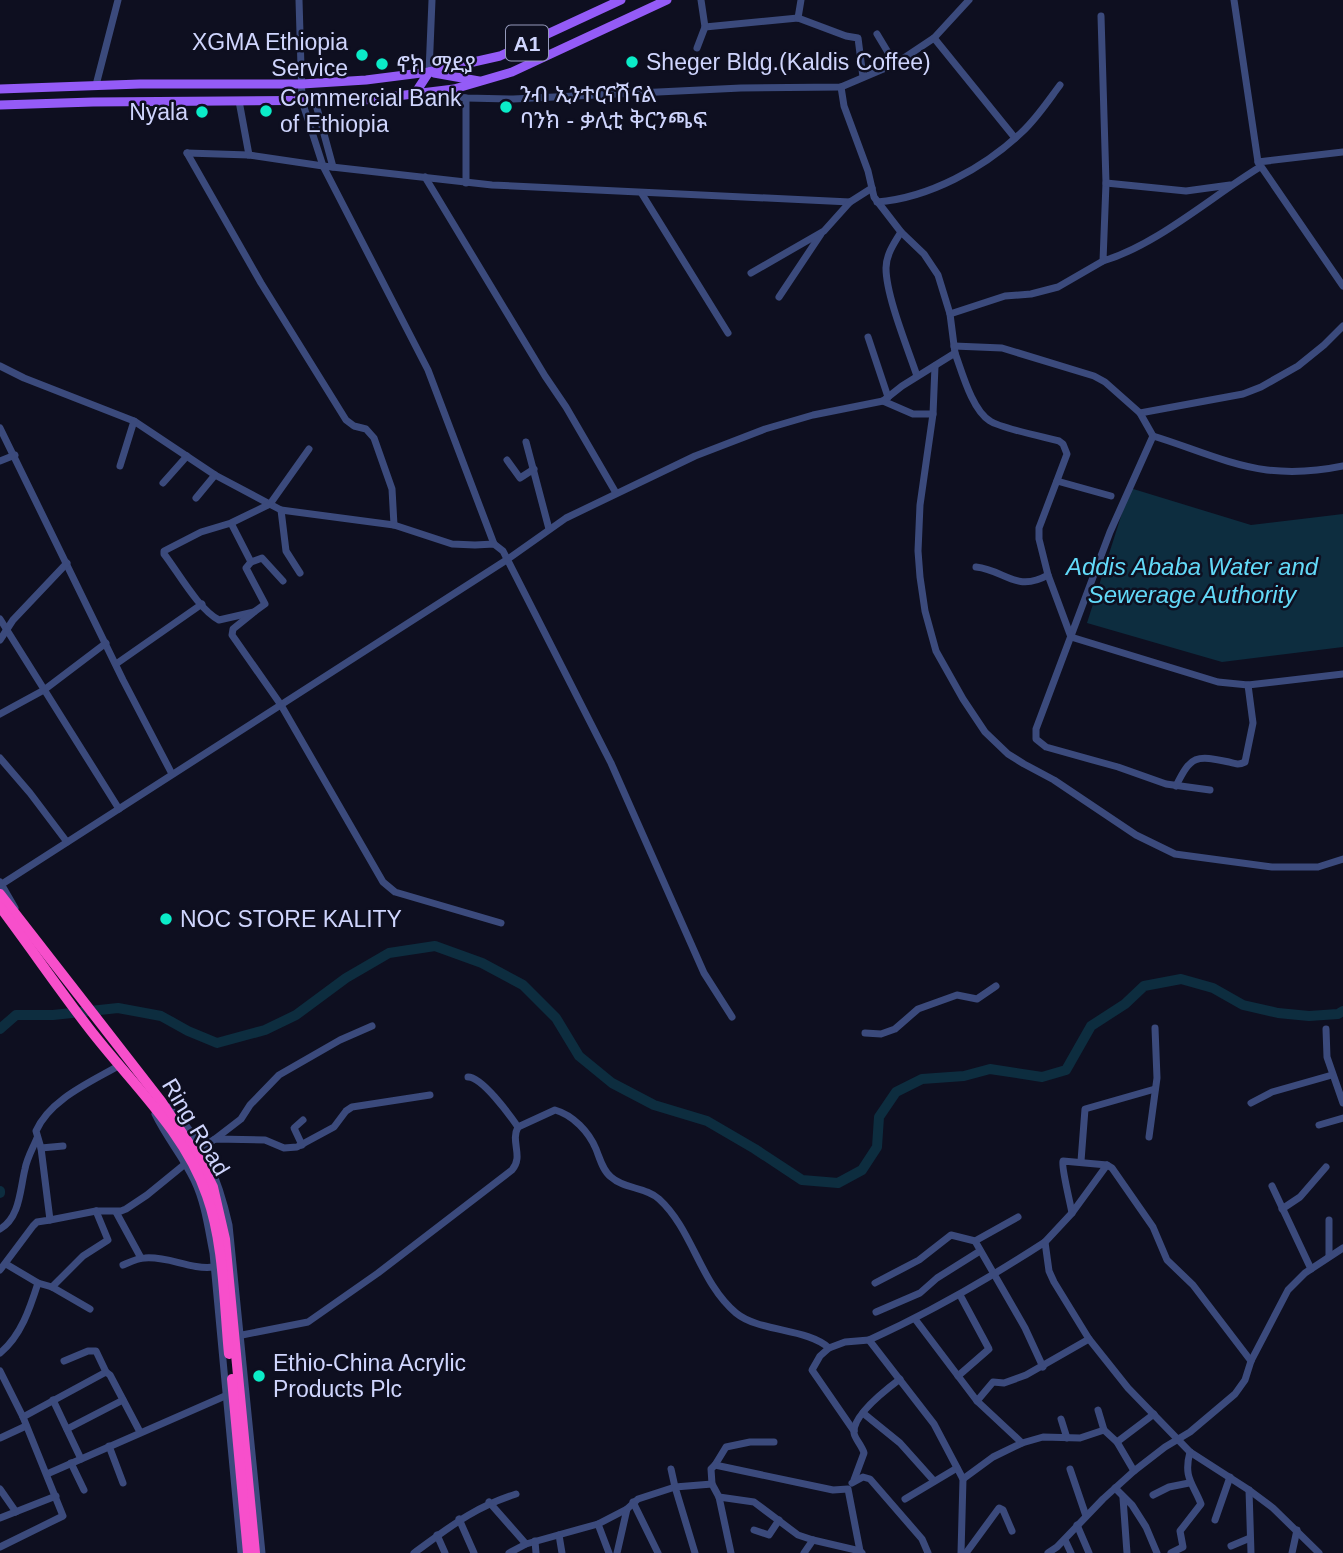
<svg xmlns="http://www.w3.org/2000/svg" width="1343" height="1553" font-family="Helvetica,'Noto Sans Ethiopic',sans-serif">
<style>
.water{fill:#0d2d3f}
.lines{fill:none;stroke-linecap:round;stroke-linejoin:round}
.river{stroke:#0d2d3f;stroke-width:10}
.minor{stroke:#3b4a7c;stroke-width:7}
.major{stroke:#945bf7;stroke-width:9}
.highway{stroke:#f74fcb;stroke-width:10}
.poi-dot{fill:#0becc8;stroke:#0e0f20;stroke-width:2.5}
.labels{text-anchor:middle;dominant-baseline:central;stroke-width:5;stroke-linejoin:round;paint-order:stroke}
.shield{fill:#0e0f20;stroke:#959abb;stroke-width:2}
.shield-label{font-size:21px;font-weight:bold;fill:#cfd5fd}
.poi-label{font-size:23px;fill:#cfd5fd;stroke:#0e0f20;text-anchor:start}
.street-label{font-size:23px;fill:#cfd5fd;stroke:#0e0f20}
.water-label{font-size:24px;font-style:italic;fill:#62d9f8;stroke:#0e0f20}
</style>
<rect width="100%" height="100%" fill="#0e0f20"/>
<path class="water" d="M1130,488L1251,525L1343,514V647L1222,662L1087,623Z"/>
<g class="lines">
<g class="river">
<path d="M0,1029L16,1015H53L118,1008L161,1016L188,1031L217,1043L265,1030L296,1015L346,978L389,953L435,946L482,963L523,985L556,1018L579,1056L612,1083L654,1105L707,1121L755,1149L802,1180L838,1183L862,1170L877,1147L879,1117L896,1092L922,1079L964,1076L990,1069L1042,1077L1066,1070L1091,1026L1125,1004L1144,986L1181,979L1213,988L1243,1005L1278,1013L1309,1016L1338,1014L1343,1011"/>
<path d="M0,1191V1193"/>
</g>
<g class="minor">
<path d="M299,0L302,101L323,166L428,370L494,544"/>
<path d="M701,0L705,27L798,18L846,36L858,38L863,77"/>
<path d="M1234,0L1258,162"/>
<path d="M1101,16L1106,183L1103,261C1157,245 1212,196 1260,167"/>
<path d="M798,18L801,0"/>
<path d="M877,34L895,64"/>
<path d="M934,38L1015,138"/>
<path d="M697,48L705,27"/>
<path d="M429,72L432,0"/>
<path d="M96,85L118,0"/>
<path d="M841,87L844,106L868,171L874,197L901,232L924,254L938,275L950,314L955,353"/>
<path d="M436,93L466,98L513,99L741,88L841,87L895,64L934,38L969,0"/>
<path d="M239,101L249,155"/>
<path d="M315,101L333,167"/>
<path d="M1343,152L1258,162L1343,286"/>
<path d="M187,153L249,155L323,166L492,185L850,202L872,188"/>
<path d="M187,153L261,283L346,420L354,426L366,429L374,438L392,489L394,525"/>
<path d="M425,177L545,376L566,407L616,493"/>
<path d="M466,183V98"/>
<path d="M1106,183L1186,191L1230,185"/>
<path d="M642,194L728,333"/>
<path d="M877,202C929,198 984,168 1022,132C1037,118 1048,101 1060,85"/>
<path d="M901,232C894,243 886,255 886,268C886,296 908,349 917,376"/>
<path d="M751,273L824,231L850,202"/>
<path d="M779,297L821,234"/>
<path d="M950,314L1005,296L1031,294L1058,287L1103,261"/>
<path d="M1343,326L1324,345L1298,366L1261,387L1243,394L1140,413L1153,436C1190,447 1228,465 1267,470C1292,473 1319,471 1343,466"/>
<path d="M868,337L888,397"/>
<path d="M954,346L1002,348L1094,376L1105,382L1140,413"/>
<path d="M0,366L24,378L134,421L215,475L281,510L394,525L452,544L475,545L494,544L503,551L611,763L704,973L732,1017"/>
<path d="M935,366L933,414L920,505L918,551L920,577L925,611L936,651L963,699L985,732L1008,754L1024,764L1054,780L1136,835L1175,854L1272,867H1318L1343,859"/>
<path d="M883,401L913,414H933"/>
<path d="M0,428L123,680L172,774"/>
<path d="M1153,436L1110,532L1036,729V739L1046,747L1118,767L1166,784L1210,790"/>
<path d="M526,442L549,529"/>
<path d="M507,460L520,478L534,469"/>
<path d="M0,461L15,455"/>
<path d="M120,466L134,421"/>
<path d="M1057,481L1111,496"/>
<path d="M163,483L187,456"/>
<path d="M196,498L215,475"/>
<path d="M281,510L286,551L300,573"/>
<path d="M231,523L251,562L246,568L265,604L254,612L219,620C199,610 178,572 164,554V551L201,532L231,523L270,504L309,449"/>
<path d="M251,562L262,558L283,581"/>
<path d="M1048,575L1071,637L1218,682L1248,685L1343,674"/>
<path d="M254,612L233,629L232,635L281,705L383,882L395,892L501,923"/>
<path d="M0,619L119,809"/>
<path d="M0,640L13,620L67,563"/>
<path d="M116,664L202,604"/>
<path d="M0,714L44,690L106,643"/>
<path d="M0,758L30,793L67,842"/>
<path d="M1176,786C1191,755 1196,755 1229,762C1236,764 1239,765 1245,762L1253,723L1248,685"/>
<path d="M0,882L15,908"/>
<path d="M2,884L508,559L566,518L695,456L765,429L813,415L883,401L902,386L955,353C962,372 972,410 990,421C1000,428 1044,437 1059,441L1063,444L1067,454L1039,528V539L1048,575C1016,593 1005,570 976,567"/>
<path d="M1326,1029L1327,1057L1343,1103"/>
<path d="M865,1033L881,1034L895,1029L918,1009L957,995L977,999L996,986"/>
<path d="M468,1077C482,1077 509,1114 518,1127"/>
<path d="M1251,1103L1272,1092L1332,1075"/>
<path d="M168,1107C203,1137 219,1181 229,1225L262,1553"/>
<path d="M155,1114C166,1137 183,1157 194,1180C205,1203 208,1228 213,1253L241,1553"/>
<path d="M1319,1125L1343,1118"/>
<path d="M1149,1137L1157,1078L1155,1028"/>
<path d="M215,1139L241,1119L250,1105L279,1075L340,1040L372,1026"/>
<path d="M302,1145L294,1128L303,1120"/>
<path d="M41,1148L63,1146"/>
<path d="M201,1148L215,1139L265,1140L284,1148L297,1147L334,1127L346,1111L352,1107L430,1095"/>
<path d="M1081,1161L1085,1109L1155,1089"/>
<path d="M1272,1186L1311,1269"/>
<path d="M1282,1209L1300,1197L1326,1167"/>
<path d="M116,1212L141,1258"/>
<path d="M1072,1213C1070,1201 1061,1167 1063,1161L1107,1165L1112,1168L1153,1227L1167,1260L1193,1285L1251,1361"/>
<path d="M1018,1217L975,1241L1025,1328L1043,1367"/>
<path d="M50,1220L96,1211H121L126,1209L147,1195L185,1164"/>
<path d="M0,1229C20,1218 20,1189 25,1169C27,1158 33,1148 37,1138"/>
<path d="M1045,1242L1072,1213L1107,1165"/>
<path d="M1329,1256V1220"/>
<path d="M6,1264L38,1283"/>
<path d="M123,1265C130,1262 138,1258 145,1258C169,1256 190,1270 214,1267"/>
<path d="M0,1270L33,1226L37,1222L50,1220L41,1148L36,1131C50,1099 91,1082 120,1065"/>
<path d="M875,1283L919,1260L951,1235L975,1241"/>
<path d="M52,1287L83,1256L108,1240L96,1211"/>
<path d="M876,1312L920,1293L937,1278L980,1251"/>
<path d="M915,1319L977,1401L1022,1443L993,1457L963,1479"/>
<path d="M242,1335L308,1322L378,1273L512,1170C524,1156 510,1142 518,1127L555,1110C573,1115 589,1132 596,1149C600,1159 603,1171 611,1177C624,1189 646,1187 659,1199C693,1230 700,1283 736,1313C759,1332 807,1328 829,1348L845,1342L869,1340"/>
<path d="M829,1348L820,1356L812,1370L854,1431"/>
<path d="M0,1353C21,1336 30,1308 38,1283L52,1287L90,1309"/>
<path d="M64,1361L88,1351H96L106,1372"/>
<path d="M0,1371L23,1417L63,1516L0,1547"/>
<path d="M958,1376L989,1349L960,1295"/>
<path d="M53,1400L81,1459"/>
<path d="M977,1401L993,1382L1004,1383L1026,1375L1089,1339"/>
<path d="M1098,1410L1104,1430"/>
<path d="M863,1413L900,1443L934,1481"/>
<path d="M23,1417L106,1372L110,1375L140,1432"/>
<path d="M1061,1419L1067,1438"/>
<path d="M67,1429L123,1400"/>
<path d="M0,1438L26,1426"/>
<path d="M774,1442H750L726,1447L715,1465L833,1490L848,1489L860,1551L862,1553"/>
<path d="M1117,1442L1154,1414"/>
<path d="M1022,1443L1043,1437L1080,1438L1104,1430L1117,1442L1134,1471"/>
<path d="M109,1446L123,1483"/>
<path d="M71,1463L84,1490"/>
<path d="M715,1465L711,1469L712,1484L719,1497L731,1553"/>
<path d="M1070,1469L1086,1516"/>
<path d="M47,1474L225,1396"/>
<path d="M854,1480L864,1453C862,1446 855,1439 854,1433C852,1415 888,1388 900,1379"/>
<path d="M852,1483L863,1477L870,1479L922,1539L928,1553"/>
<path d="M1115,1488L1132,1505L1146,1527L1157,1553"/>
<path d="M0,1489L16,1512"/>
<path d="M1249,1490L1251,1553"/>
<path d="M1153,1495L1169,1487L1189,1483"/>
<path d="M719,1497L754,1502L798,1535L813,1540L860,1551"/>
<path d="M1123,1498L1127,1553"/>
<path d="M905,1499L957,1468"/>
<path d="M489,1502L526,1544L598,1524L627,1509"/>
<path d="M633,1502L658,1553"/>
<path d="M0,1518L56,1496"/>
<path d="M459,1519L474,1553"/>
<path d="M1215,1520L1230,1477"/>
<path d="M598,1524L609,1553"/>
<path d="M1077,1525L1089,1553"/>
<path d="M754,1530L769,1535L779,1520"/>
<path d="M437,1535L445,1553"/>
<path d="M559,1535L562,1553"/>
<path d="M1065,1540L1071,1553"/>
<path d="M535,1541L536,1553"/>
<path d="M1231,1546L1250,1538"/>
<path d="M414,1553C450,1527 472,1508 516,1494"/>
<path d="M509,1553L526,1544"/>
<path d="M617,1553L627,1509L638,1499L675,1487L671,1469"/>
<path d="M695,1553L675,1487L712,1484"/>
<path d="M804,1553L813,1540"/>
<path d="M961,1553L963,1479L934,1424L869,1340C931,1312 988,1279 1045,1242L1049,1271L1054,1282L1089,1339L1128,1388L1190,1452L1249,1490L1273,1508L1319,1553"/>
<path d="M966,1553L999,1508L1003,1510L1012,1531"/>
<path d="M1048,1553L1057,1547L1103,1499L1134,1471L1165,1447L1190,1432L1235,1394L1245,1380L1251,1361L1288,1290L1305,1273L1343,1248"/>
<path d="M1171,1553L1183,1547L1180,1531L1201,1504C1193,1483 1183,1478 1190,1452"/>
<path d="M1292,1553L1297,1530"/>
</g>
<g class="major">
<path d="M434,73L479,81"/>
<path d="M0,89L140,84H302L366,80L429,72L500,56L621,0"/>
<path d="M414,95L429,72"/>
<path d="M0,105L93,102L364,100L454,89L512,72L667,0"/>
</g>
<g class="highway">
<path d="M0,894L161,1101L198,1157L213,1187L225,1239L255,1553"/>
<path d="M0,907C30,947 58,988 88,1027C129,1081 185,1131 207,1196C224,1243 224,1304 229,1354"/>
<path d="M232,1379L248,1553"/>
</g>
</g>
<g class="poi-dot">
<circle cx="362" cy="55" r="7"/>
<circle cx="632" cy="62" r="7"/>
<circle cx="382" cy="64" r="7"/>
<circle cx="506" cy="107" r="7"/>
<circle cx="266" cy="111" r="7"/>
<circle cx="202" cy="112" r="7"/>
<circle cx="166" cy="919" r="7"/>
<circle cx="259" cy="1376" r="7"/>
</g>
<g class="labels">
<rect class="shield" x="506" y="25.5" width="42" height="35" rx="5"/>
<g class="shield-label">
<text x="527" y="43">A1</text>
</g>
<g class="poi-label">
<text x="348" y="42" text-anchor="end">XGMA Ethiopia<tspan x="348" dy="26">Service</tspan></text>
<text x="646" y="62">Sheger Bldg.(Kaldis Coffee)</text>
<text x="396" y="64">ኖክ ማደያ</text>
<text x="520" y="94">ንብ ኢንተርናሽናል<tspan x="520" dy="26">ባንክ - ቃሊቲ ቅርንጫፍ</tspan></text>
<text x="280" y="98">Commercial Bank<tspan x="280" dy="26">of Ethiopia</tspan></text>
<text x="188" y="112" text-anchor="end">Nyala</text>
<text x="180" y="919">NOC STORE KALITY</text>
<text x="273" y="1363">Ethio-China Acrylic<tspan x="273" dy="26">Products Plc</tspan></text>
</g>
<g class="street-label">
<text transform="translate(196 1127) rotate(59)">Ring Road</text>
</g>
<g class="water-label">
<text x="1192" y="566">Addis Ababa Water and<tspan x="1192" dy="28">Sewerage Authority</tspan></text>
</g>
</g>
</svg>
